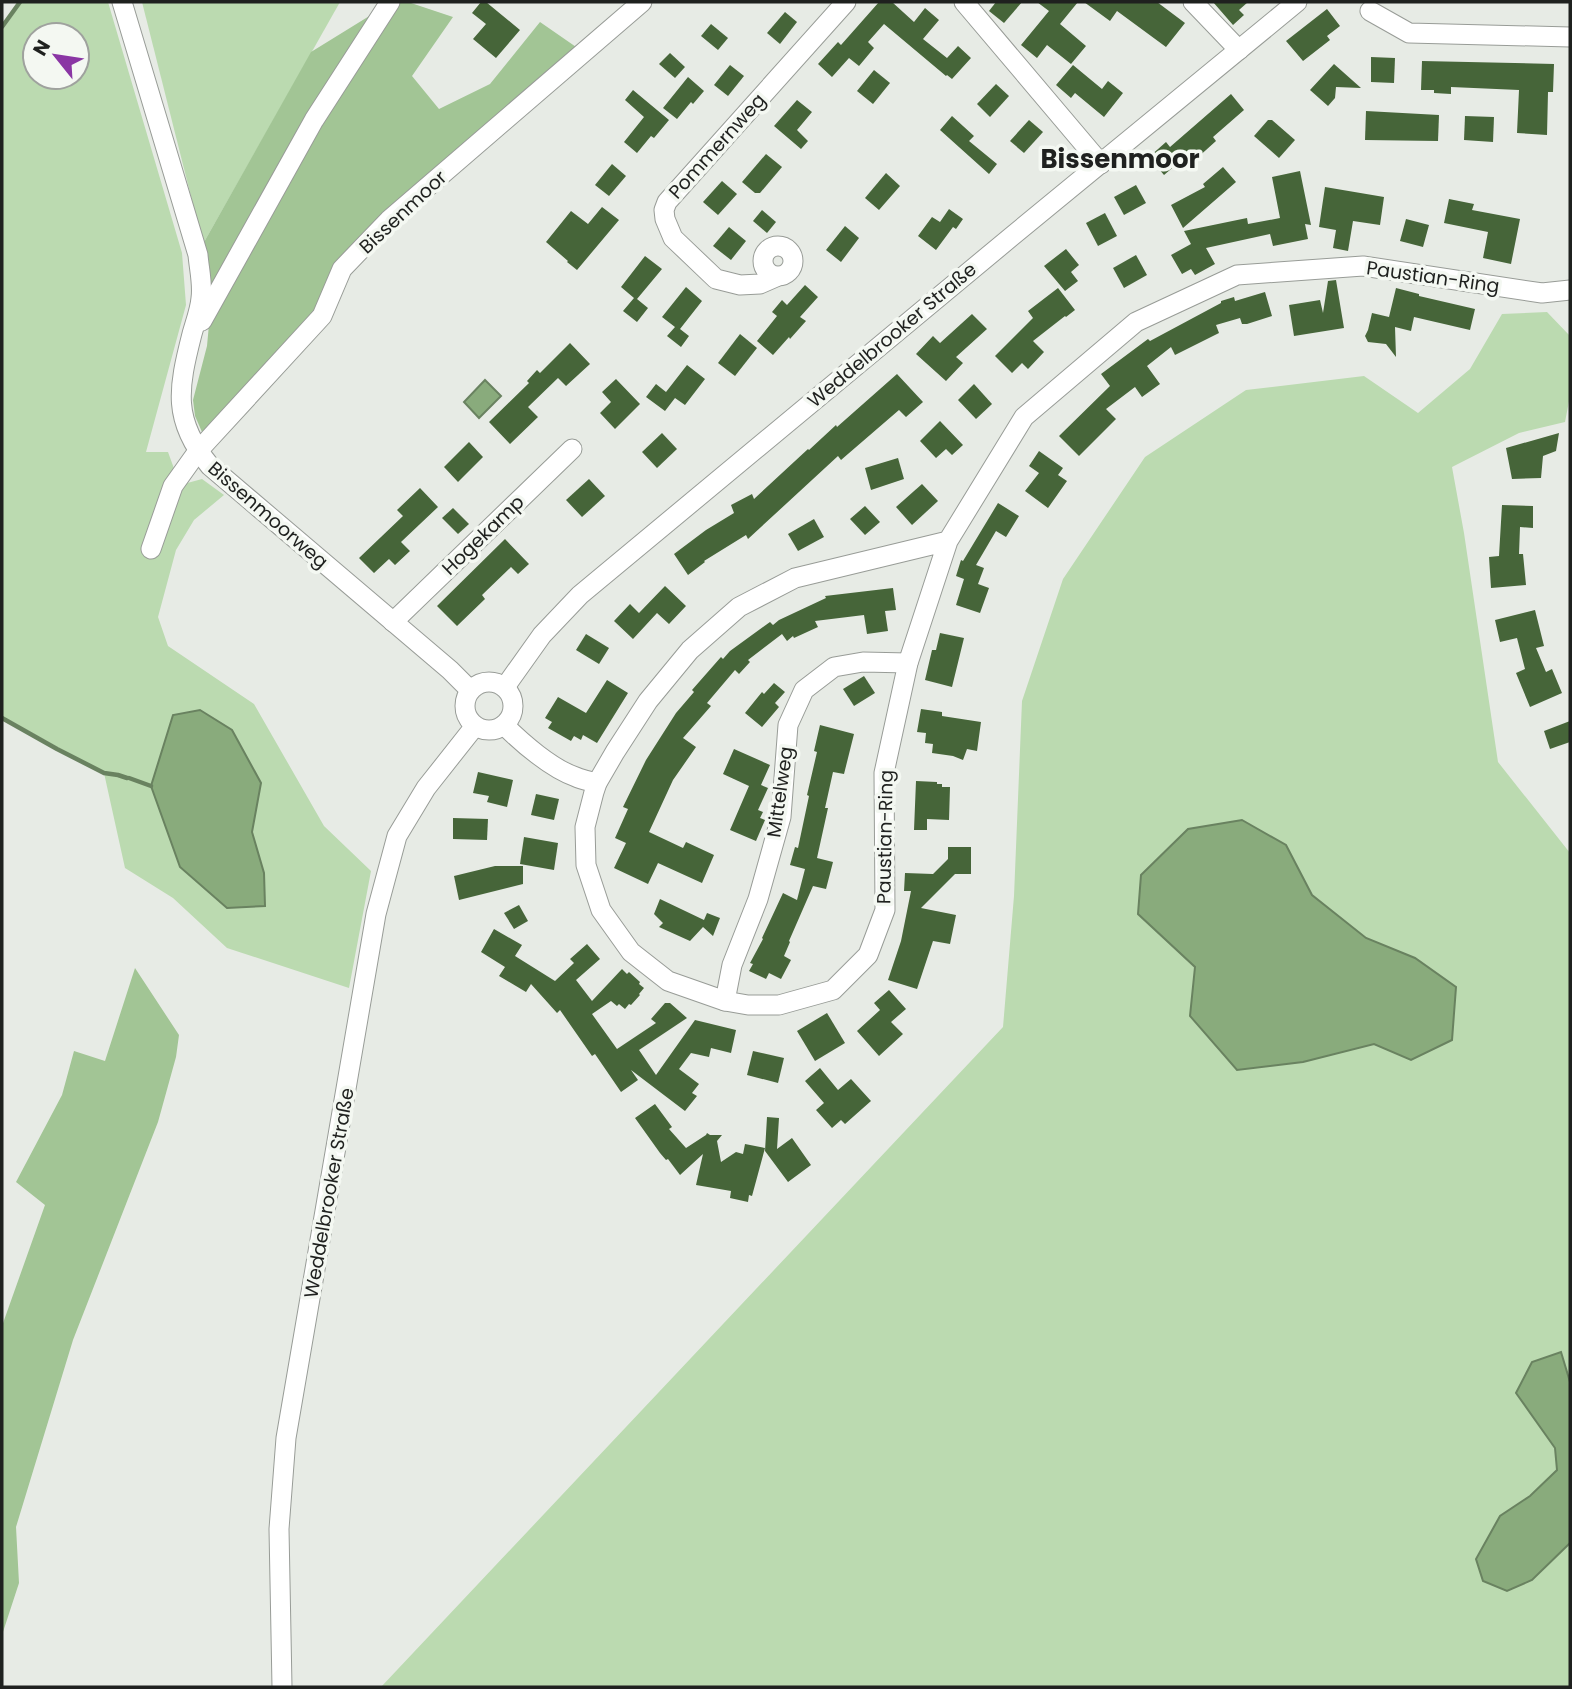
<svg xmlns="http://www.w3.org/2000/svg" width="1572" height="1689" font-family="Poppins,sans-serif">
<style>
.green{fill:#bbdab0;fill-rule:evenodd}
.forest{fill:#a2c595}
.water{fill:#89ab7c;stroke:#698260;stroke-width:2}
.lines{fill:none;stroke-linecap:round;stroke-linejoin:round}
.stream{stroke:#698260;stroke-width:4.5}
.building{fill:#466539}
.minor-casing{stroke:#989c97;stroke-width:21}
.minor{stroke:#fff;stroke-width:19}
.labels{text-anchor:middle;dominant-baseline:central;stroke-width:7;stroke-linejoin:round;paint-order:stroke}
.street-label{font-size:19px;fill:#1f211f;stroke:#f4f8f2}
.district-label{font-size:26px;font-weight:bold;fill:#1f211f;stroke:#f4f8f2}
</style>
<rect width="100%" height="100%" fill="#e7ebe5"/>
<g class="green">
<path d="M22,2H108L182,253L186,305L146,452H168L180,485L202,479L224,495L194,520L176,550L158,617L168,646L254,704L324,826L371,871L349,988L227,948L173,898L125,868L104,773L2,716V31ZM35,35H77V77H35ZM173,715L261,783L252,832L264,873L180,867L151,786Z"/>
<path d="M142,2H340L203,244Z"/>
<path d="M1547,312L1570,336V396L1565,422L1519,433L1452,467L1464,533L1498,762L1570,853V1687H381L1003,1027L1014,896L1022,701L1063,579L1145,457L1246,390L1364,376L1418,413L1470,369L1502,314Z"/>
</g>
<g class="forest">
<path d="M392,2H408L453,17L412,76L439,109L490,84L540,22L579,49L384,219L320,313L210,431L202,432L195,416L193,400L207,346L212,292L203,244L311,52Z"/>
<path d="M135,968L179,1035L176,1057L158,1122L73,1340L16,1527L19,1583L2,1635V1326L45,1205L16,1182L62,1095L74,1051L105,1061Z"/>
</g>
<g class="water">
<path d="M485,380L501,396L479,418L464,402Z"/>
<path d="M200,710L232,730L261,783L252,832L264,873L265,906L227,908L180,867L151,786L173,715Z"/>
<path d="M1242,820L1286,845L1312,895L1366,938L1415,958L1456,987L1452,1040L1411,1060L1374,1044L1303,1062L1237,1070L1190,1016L1195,967L1138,914L1141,875L1188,829Z"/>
<path d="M1561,1352L1570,1382V1543L1532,1580L1507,1591L1483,1581L1476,1559L1500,1516L1530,1496L1557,1470L1555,1448L1516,1393L1532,1362Z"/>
</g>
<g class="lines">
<g class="stream">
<path d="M2,27L20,2"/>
<path d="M2,718L57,749L104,773L118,775L127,778"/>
<path d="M129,778L151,786"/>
</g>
</g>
<g class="building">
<path d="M481,2H486L520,30L496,58L473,39L486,24L472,13Z"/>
<path d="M879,2H892L914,22L925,8L939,20L923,39L947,58L958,46L971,58L952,79L947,75L946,76L884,24L868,42L874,48L859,66L849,58L832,77L818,64L838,42L841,45Z"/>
<path d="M996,2H1022L1004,23L989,11Z"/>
<path d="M1037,2H1078L1060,24L1086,46L1071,64L1047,45L1037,58L1021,45L1049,11Z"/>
<path d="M1084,2H1157L1185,23L1166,47L1117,11L1110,21Z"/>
<path d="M1213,2H1248L1239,10L1244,15L1233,25Z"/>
<path d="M1327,9L1340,26L1327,36L1330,40L1303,61L1286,41Z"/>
<path d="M785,12L797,22L780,44L767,33Z"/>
<path d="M711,24L728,38L718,50L701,36Z"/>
<path d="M670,53L685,67L675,78L659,64Z"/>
<path d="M1371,57L1395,58L1394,83L1371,82Z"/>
<path d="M1422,61L1554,64L1553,92H1548L1547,135L1517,133L1519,90L1451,87V94L1434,93V90H1421Z"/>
<path d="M1334,64L1361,88L1336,87L1335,98L1328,106L1310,90Z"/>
<path d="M730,65L744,76L728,96L714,85Z"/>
<path d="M1073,65L1102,89L1108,81L1123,93L1104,117L1075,93L1071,98L1056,85Z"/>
<path d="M874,70L890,83L873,104L857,91Z"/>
<path d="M688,77L704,91L693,104L691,102L677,119L663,108Z"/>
<path d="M996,84L1009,96L990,117L977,104Z"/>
<path d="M633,90L669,120L654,138L651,136L637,153L624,142L644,117L625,100Z"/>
<path d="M1231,94L1244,110L1213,137L1216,141L1196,159L1191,152L1164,175L1149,157L1166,142L1170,147Z"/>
<path d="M797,100L812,112L797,130L808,141L801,149L774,126Z"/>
<path d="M1366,111L1439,115L1438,141L1365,140Z"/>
<path d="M952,116L974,136L969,141L997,164L989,174L940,130Z"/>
<path d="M1465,116L1494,117L1493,142L1464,140Z"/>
<path d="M1029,120L1043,132L1024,153L1010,141Z"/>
<path d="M1268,120H1272L1295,140L1279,158L1254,136Z"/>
<path d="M766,154L782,167L760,193H755L742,182Z"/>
<path d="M612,164L626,176L609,196L595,185Z"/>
<path d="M1223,167L1236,182L1183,228L1171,205L1205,187L1203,184Z"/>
<path d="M1300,171L1311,225L1305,224L1308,239L1273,246L1270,234L1206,248L1215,264L1195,275L1191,269L1182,274L1171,255L1191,244L1184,231L1247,218L1248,224L1280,218L1272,177Z"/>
<path d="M886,173L900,186L879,210L865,198Z"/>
<path d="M722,181L737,194L718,215L703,202Z"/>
<path d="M1136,185L1146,203L1124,215L1114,197Z"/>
<path d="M1325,187L1384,197L1380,225L1353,221L1348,251L1333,248L1336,230L1319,227Z"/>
<path d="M1449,199L1474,204L1472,210L1520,219L1511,264L1483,258L1488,232L1444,223Z"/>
<path d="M602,207L619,220L577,270L567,262L568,261L546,242L571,211L588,224Z"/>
<path d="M949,209L963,219L956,229L953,227L936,250L918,236L932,217L940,222Z"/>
<path d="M762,210L776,222L767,233L753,221Z"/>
<path d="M1105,213L1117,236L1098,246L1086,223Z"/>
<path d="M1406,219L1429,225L1423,247L1400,241Z"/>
<path d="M845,226L859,238L841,262L826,250Z"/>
<path d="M729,227L746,241L731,260L713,246Z"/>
<path d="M1066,249L1079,265L1071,272L1078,281L1065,291L1044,266Z"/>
<path d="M1136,255L1147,275L1124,288L1113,268Z"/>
<path d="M645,256L662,269L637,299L648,308L637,322L623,311L634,298L621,287Z"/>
<path d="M1336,280L1344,328L1294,336L1289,305L1320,300L1323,313L1328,281Z"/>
<path d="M805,285L818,297L800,317L806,321L790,339L789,337L773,355L757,341L777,316L772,312L782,300L787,305Z"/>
<path d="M686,287L702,301L680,329L689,336L681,347L667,336L675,327L662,317Z"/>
<path d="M1058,288L1075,310L1066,317L1065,316L1033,341L1044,352L1028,369L1022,363L1012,373L995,356L1033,318L1028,311Z"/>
<path d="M1396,288L1419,294V296L1475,309L1470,330L1414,317L1411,331L1395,327L1396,357L1386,344L1368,342L1365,336L1368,330L1372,313L1389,317Z"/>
<path d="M1265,292L1272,316L1247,324H1242L1240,318L1216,325L1219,333L1175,355L1171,347L1147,366L1160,384L1142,397L1135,387L1106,409L1116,419L1079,456L1059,436L1110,386L1101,374L1148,339L1150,341L1221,303V301L1234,297L1235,301Z"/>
<path d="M972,314L987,329L956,357L963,363L946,381L916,354L933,336L940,343Z"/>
<path d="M740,334L757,348L735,376L718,363Z"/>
<path d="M570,343L590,364L566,386L558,378L528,407L538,417L510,444L489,422L529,383L527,381L537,370L540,373Z"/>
<path d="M687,365L705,379L685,405L675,398L665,411L646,397L656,384L666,392Z"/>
<path d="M897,374L923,402L906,417L899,410L841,460L838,456L748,539L746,535L704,561L705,562L688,575L674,554L706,530L734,513L731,505L752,494L754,499L808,449L809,450L836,425L837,427Z"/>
<path d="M616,379L640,404L615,429L600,413L611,402L602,392Z"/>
<path d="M974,384L992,404L976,419L958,400Z"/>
<path d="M940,421L963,445L952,455L946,449L936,458L920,441Z"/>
<path d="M662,433L677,449L657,468L642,452Z"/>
<path d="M1559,433L1556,451L1543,456L1541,478L1512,479L1506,448Z"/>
<path d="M469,442L483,457L458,482L444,467Z"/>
<path d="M1039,451L1063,468L1058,475L1067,481L1048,508L1025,491L1039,473L1029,466Z"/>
<path d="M898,458L904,479L871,490L865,468Z"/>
<path d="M589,479L605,496L582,517L566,500Z"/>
<path d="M922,484L938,501L912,525L896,507Z"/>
<path d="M420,488L438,507L401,542L410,551L395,565L389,559L374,573L359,558L403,516L397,510Z"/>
<path d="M998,503L1019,516L1006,537L996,531L976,565L984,568L978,584L989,588L980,613L956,605L964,579L956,576L961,560L963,561Z"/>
<path d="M1502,505L1533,506V528L1520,527L1519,554H1523L1526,585L1491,588L1489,557L1499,556Z"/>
<path d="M865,506L880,522L865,535L850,519Z"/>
<path d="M453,508L469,524L458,534L442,518Z"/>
<path d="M814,519L824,537L798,551L788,534Z"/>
<path d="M505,539L529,564L518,574L511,567L482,595L485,599L457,626L437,606Z"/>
<path d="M665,586L686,606L669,624L657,613L633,639L614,621L630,604L639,613Z"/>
<path d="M893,588L896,610L885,611L888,631L867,634L864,615L815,621L818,627L794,638L793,636L787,641L782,634L748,660L750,662L739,674L735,670L707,703L711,706L683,738L696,747L673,780L649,832L683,848L686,842L714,855L702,883L658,863L648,884L614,868L626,843L615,838L628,809L623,807L646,760L676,713L694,692L692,690L721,657L723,659L730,651L770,622L773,625L779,620L826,598L825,596Z"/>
<path d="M1535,610L1544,646L1536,648L1546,672L1552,669L1562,693L1530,707L1516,673L1525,669L1517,638L1500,642L1495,620Z"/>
<path d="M940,633L964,638L952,687L925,680L932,650H936Z"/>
<path d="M586,634L609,648L599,664L576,650Z"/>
<path d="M864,676L875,693L854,706L843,689Z"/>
<path d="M607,680L628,693L597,743L583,735L581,740L574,736L571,741L548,728L552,722L545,718L558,697L586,713Z"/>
<path d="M774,683L785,692L775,703L779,707L762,727L745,713L762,692L764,694Z"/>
<path d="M921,709L942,712V716L981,722L977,751L967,749L963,760L953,756L932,753L933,744L925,743L926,733L917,732Z"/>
<path d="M1570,721V742L1550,749L1544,731Z"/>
<path d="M820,725L854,734L844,774L833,772L825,808H828L817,858L833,862L826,889L813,886L789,941L790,942L784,956L791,960L781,979L769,973L766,979L749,971L753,964L750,963L763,939L762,938L783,893L797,900L805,869L790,865L795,847L798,848L809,796L807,795L817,752L814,751Z"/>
<path d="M734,749L770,765L761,785L768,788L758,810L763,812L760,818L765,820L756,841L730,830L749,786L723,774Z"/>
<path d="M478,772L513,780L507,807L487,802L489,796L473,793Z"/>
<path d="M916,781L937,782V784H942V787H950L949,820L927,819V830H914Z"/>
<path d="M536,794L559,799L554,820L531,815Z"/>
<path d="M453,818L488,819L487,840L453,839Z"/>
<path d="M524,837L558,843L554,870L520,864Z"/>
<path d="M948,847H971V874H955L921,908L956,915L950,944L933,941L917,989L888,980L901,941L911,891H904L905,873L933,874L948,859Z"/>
<path d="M495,866H523V884L459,900L454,876Z"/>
<path d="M660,899L704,920L707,913L720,918L713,936L703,927L690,941L659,927L663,923L654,914Z"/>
<path d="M519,905L528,921L514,929L504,913Z"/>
<path d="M494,929L522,945L515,956L555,981L574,963L570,959L587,944L600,959L576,980L592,1001L622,969L627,974L629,972L640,982L639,984L644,988L639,994L640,995L631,1005L629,1004L625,1009L619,1004L617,1006L611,1001L592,1014L617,1049L656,1023L651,1019L665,1003H670L687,1018L639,1050L656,1075L695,1020L736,1030L731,1053L711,1048L709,1057L691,1053L679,1069L699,1084L692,1093L697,1096L685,1111L631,1070L638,1080L621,1092L595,1054L592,1056L560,1010L557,1013L531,984L526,992L499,976L505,967L481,952Z"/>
<path d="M889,990L906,1009L891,1022L903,1034L879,1056L857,1031L880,1010L874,1003Z"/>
<path d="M827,1013L845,1043L815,1061L797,1031Z"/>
<path d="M753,1051L784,1058L778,1083L747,1075Z"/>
<path d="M820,1068L838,1090L851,1079L871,1101L845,1124L841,1120L832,1128L816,1110L824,1103L805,1081Z"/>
<path d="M655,1104L672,1127L669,1129L686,1148L706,1135L707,1133L710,1135H722L717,1141L721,1162L736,1152L743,1154L745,1144L765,1148L752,1196L749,1195L748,1202L730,1198L731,1191L696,1185L703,1154L680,1175L668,1159L666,1160L660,1153L635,1118Z"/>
<path d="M767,1117L779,1118L777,1149L792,1138L811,1165L788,1182L765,1151Z"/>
</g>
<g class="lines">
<g class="minor-casing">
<g id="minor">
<path d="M122,2L198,255C199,268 203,284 201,298C200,310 195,323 192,334C178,389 172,420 210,466L450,670L470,690"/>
<path d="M964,2L1101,164"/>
<path d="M1193,2L1239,50"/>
<path d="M1370,11L1409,33L1570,37"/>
<circle cx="778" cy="261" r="15"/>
<path d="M776,277L760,284L740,285L716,279L673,238L665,219L664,210L667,202L846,2"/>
<path d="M202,321L314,120L390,2"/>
<path d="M948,541L795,578L739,607L690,650L648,701L615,752L597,783L594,792L585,827L586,865L601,910L631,952L668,981L725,1001L748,1005H779L833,990L868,955L885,910L884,773L908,663L948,541L1024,417L1136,322L1237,275L1363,266L1542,293L1570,290"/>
<path d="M151,549L173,486L198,451L322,316L342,269L389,220L642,2"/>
<path d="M393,622L572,449"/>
<circle cx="489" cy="706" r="24"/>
<path d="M505,687L542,635L580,595L1011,237L1297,2"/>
<path d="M504,725C522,743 552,769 576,777C582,780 590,781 597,783"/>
<path d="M725,1001L732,965L758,899L781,817L788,725L804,690L834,667L863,662L908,663"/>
<path d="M282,1687L279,1529L286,1438L376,914L397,836L426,788L475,726"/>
</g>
</g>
<use href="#minor" class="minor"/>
</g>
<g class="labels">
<g class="street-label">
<text transform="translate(717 146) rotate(-48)">Pommernweg</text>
<text transform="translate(403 212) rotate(-43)">Bissenmoor</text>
<text transform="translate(1433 277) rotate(8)">Paustian-Ring</text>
<text transform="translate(892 335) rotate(-40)">Weddelbrooker Straße</text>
<text transform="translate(268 515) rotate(41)">Bissenmoorweg</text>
<text transform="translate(483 535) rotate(-44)">Hogekamp</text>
<text transform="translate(780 792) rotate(-82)">Mittelweg</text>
<text transform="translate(885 837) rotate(-89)">Paustian-Ring</text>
<text transform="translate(329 1193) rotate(-80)">Weddelbrooker Straße</text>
</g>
<g class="district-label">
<text x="1120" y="159">Bissenmoor</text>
</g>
</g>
<rect width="1572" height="1689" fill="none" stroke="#1f211f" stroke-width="7"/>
<g transform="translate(56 56) rotate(300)"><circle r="33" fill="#f4f8f2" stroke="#9fa29e" stroke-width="2"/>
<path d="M0-5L12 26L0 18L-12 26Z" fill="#8a36a4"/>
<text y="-10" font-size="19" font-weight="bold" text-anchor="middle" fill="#1f211f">N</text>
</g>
</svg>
